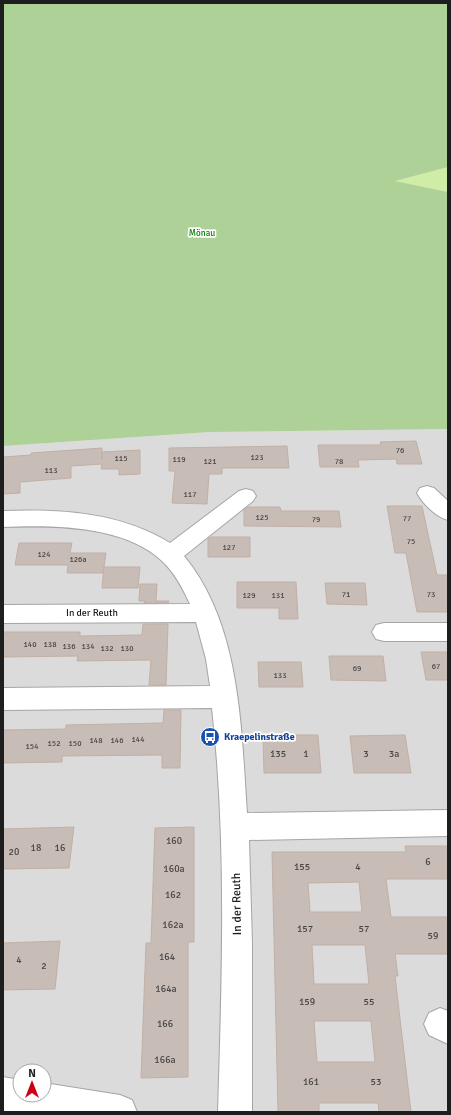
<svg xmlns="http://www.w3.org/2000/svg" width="451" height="1115" font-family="Signika,sans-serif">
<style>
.residential{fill:#dcdbdb;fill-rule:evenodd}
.grass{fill:#cfeda7}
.forest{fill:#add196}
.building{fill:#c8bcb7;stroke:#c2afa5;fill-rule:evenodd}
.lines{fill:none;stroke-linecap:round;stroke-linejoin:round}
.minor-casing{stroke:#a5a5a5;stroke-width:2}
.minor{fill:#fff;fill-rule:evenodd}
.labels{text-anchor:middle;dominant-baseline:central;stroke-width:3.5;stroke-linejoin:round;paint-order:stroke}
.number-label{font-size:8px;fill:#484644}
.far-park-label{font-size:9px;fill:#078306;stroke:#fff}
.street-label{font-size:10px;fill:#1e1e1e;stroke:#fff}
.transit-label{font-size:10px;font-weight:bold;fill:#164399;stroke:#fff;text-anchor:start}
.near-number-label{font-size:10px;fill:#484644}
.near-street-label{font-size:12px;fill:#1e1e1e;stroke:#fff}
</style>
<rect width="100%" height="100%" fill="#f0ebe4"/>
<path class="residential" d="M448,429V1112H3V446L210,432ZM20,1071H44V1095H20Z"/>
<path class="grass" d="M448,167V192L394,181Z"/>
<path class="forest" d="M3,3H448V167L395,181L448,192V429L210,432L3,446Z"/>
<g class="building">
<path d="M416,441L422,464H397L396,459L358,460L359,467H320L318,445H381L380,442Z"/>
<path d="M287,446L289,468H222V474H209L207,504L172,503L175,471H169V448Z"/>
<path d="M102,448V459V452L140,450V474L119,475V469H101L102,464L71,466V478L20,482V493L3,494V457L31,455V453Z"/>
<path d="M387,506H422L437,575H448V612H417L406,553H395Z"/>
<path d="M248,507H280L281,511H339L341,527L244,526V510Z"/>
<path d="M211,537H250V557H208V539Z"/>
<path d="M19,543H72L70,553H106L103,573H67L68,565H15Z"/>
<path d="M104,567H140L138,588H102Z"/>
<path d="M237,582H296L298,619H279V608H237Z"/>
<path d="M325,583H365L367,605L327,604Z"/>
<path d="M140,584H157L156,601H169L168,603H144L145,601H139Z"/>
<path d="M143,624H168L166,685H149L151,660L77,661L78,656L3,657V632H80V636L142,635Z"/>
<path d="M421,652H448V680H426Z"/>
<path d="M329,656H383L386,681L331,680Z"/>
<path d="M258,662H301L303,687H259Z"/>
<path d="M164,710H181L180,768H162V755L62,756V762L3,763V730L66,729V725L163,723Z"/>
<path d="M263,735H318L321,773H264Z"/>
<path d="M405,735L411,773H354L350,736Z"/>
<path d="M74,827L69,868L3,869V829Z"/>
<path d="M194,827V942H188V1077L141,1078L146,943H151L155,828Z"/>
<path d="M405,846H448V879H386L391,917H448V954H395L398,976H395L411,1112H379L378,1103H319V1112H278L272,852H406ZM359,882L362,912H310L308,883ZM312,945H365L369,984H314ZM314,1021H371L375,1062H317Z"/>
<path d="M60,941L55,989L3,990V943Z"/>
</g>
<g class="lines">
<g class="minor-casing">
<g id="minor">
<path d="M427,486L434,488L448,501V520C436,517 423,504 417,493L420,488Z"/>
<path d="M246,489L253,491L256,496L253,501L184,556C241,625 241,728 247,813L448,810V836L249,840L252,944V1112H218C222,977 227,842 212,708L3,710V688L210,686L206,659L196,622L4,623L3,605L190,604L189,602C182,587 174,572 162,561C124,525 52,525 3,527V511C60,509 120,512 170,543L239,491Z"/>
<path d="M384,623H448V641H384L376,639L372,632L376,625Z"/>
<path d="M440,1008L448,1011V1044L429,1035L424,1024L429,1013Z"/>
<path d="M3,1077L20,1080V1095H44V1083L120,1095L132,1100L137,1112L3,1111Z"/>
</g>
</g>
<use href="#minor" class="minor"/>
</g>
<defs>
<g id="bus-disc" transform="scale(1)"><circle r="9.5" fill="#1a4fb4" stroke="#fff"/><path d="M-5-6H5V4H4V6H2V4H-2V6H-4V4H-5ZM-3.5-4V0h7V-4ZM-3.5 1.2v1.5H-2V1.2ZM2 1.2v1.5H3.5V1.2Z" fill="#fff"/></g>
</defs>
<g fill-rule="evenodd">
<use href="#bus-disc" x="210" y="737"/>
</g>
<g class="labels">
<g class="number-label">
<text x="400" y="450">76</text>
<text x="257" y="457">123</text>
<text x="121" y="458">115</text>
<text x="179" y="459">119</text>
<text x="210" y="461">121</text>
<text x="339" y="461">78</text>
<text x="51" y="470">113</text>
<text x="190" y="494">117</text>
<text x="262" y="517">125</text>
<text x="407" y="518">77</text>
<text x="316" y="519">79</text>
<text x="411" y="541">75</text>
<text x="229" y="547">127</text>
<text x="44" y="554">124</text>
<text x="78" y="559">126a</text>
<text x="346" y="594">71</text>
<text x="431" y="594">73</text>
<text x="249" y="595">129</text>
<text x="278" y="595">131</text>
<text x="30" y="644">140</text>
<text x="50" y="644">138</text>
<text x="69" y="646">136</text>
<text x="88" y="646">134</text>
<text x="107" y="648">132</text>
<text x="127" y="648">130</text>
<text x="436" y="666">67</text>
<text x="357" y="668">69</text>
<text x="280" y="675">133</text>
<text x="138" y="739">144</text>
<text x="96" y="740">148</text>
<text x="117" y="740">146</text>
<text x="54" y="743">152</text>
<text x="75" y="743">150</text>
<text x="32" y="746">154</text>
</g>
<g class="far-park-label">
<text x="202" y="233">Mönau</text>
</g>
<g class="street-label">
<text x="92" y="613">In der Reuth</text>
</g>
<g class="transit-label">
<text x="224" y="737">Kraepelinstraße</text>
</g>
<g class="near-number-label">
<text x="278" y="754">135</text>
<text x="306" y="754">1</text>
<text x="366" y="754">3</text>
<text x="394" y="754">3a</text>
<text x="174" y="841">160</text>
<text x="36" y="848">18</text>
<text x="60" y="848">16</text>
<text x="14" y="852">20</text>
<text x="428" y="862">6</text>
<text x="302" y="867">155</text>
<text x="358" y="867">4</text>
<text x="174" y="869">160a</text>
<text x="173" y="895">162</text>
<text x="173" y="925">162a</text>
<text x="305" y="929">157</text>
<text x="364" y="929">57</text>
<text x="433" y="936">59</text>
<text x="167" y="957">164</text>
<text x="19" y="960">4</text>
<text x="44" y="966">2</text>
<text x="166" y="989">164a</text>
<text x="307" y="1002">159</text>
<text x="369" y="1002">55</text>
<text x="165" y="1024">166</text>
<text x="165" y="1060">166a</text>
<text x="311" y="1082">161</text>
<text x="376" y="1082">53</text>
</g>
<g class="near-street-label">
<text transform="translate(237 904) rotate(-91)">In der Reuth</text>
</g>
</g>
<rect width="451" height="1115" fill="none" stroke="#1e1e1e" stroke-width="8"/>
<g transform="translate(32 1083)"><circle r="19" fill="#ffffff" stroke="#a5a5a5"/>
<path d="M0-3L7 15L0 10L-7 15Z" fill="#cc0013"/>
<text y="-6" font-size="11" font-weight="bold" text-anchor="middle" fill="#1e1e1e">N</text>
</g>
</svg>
